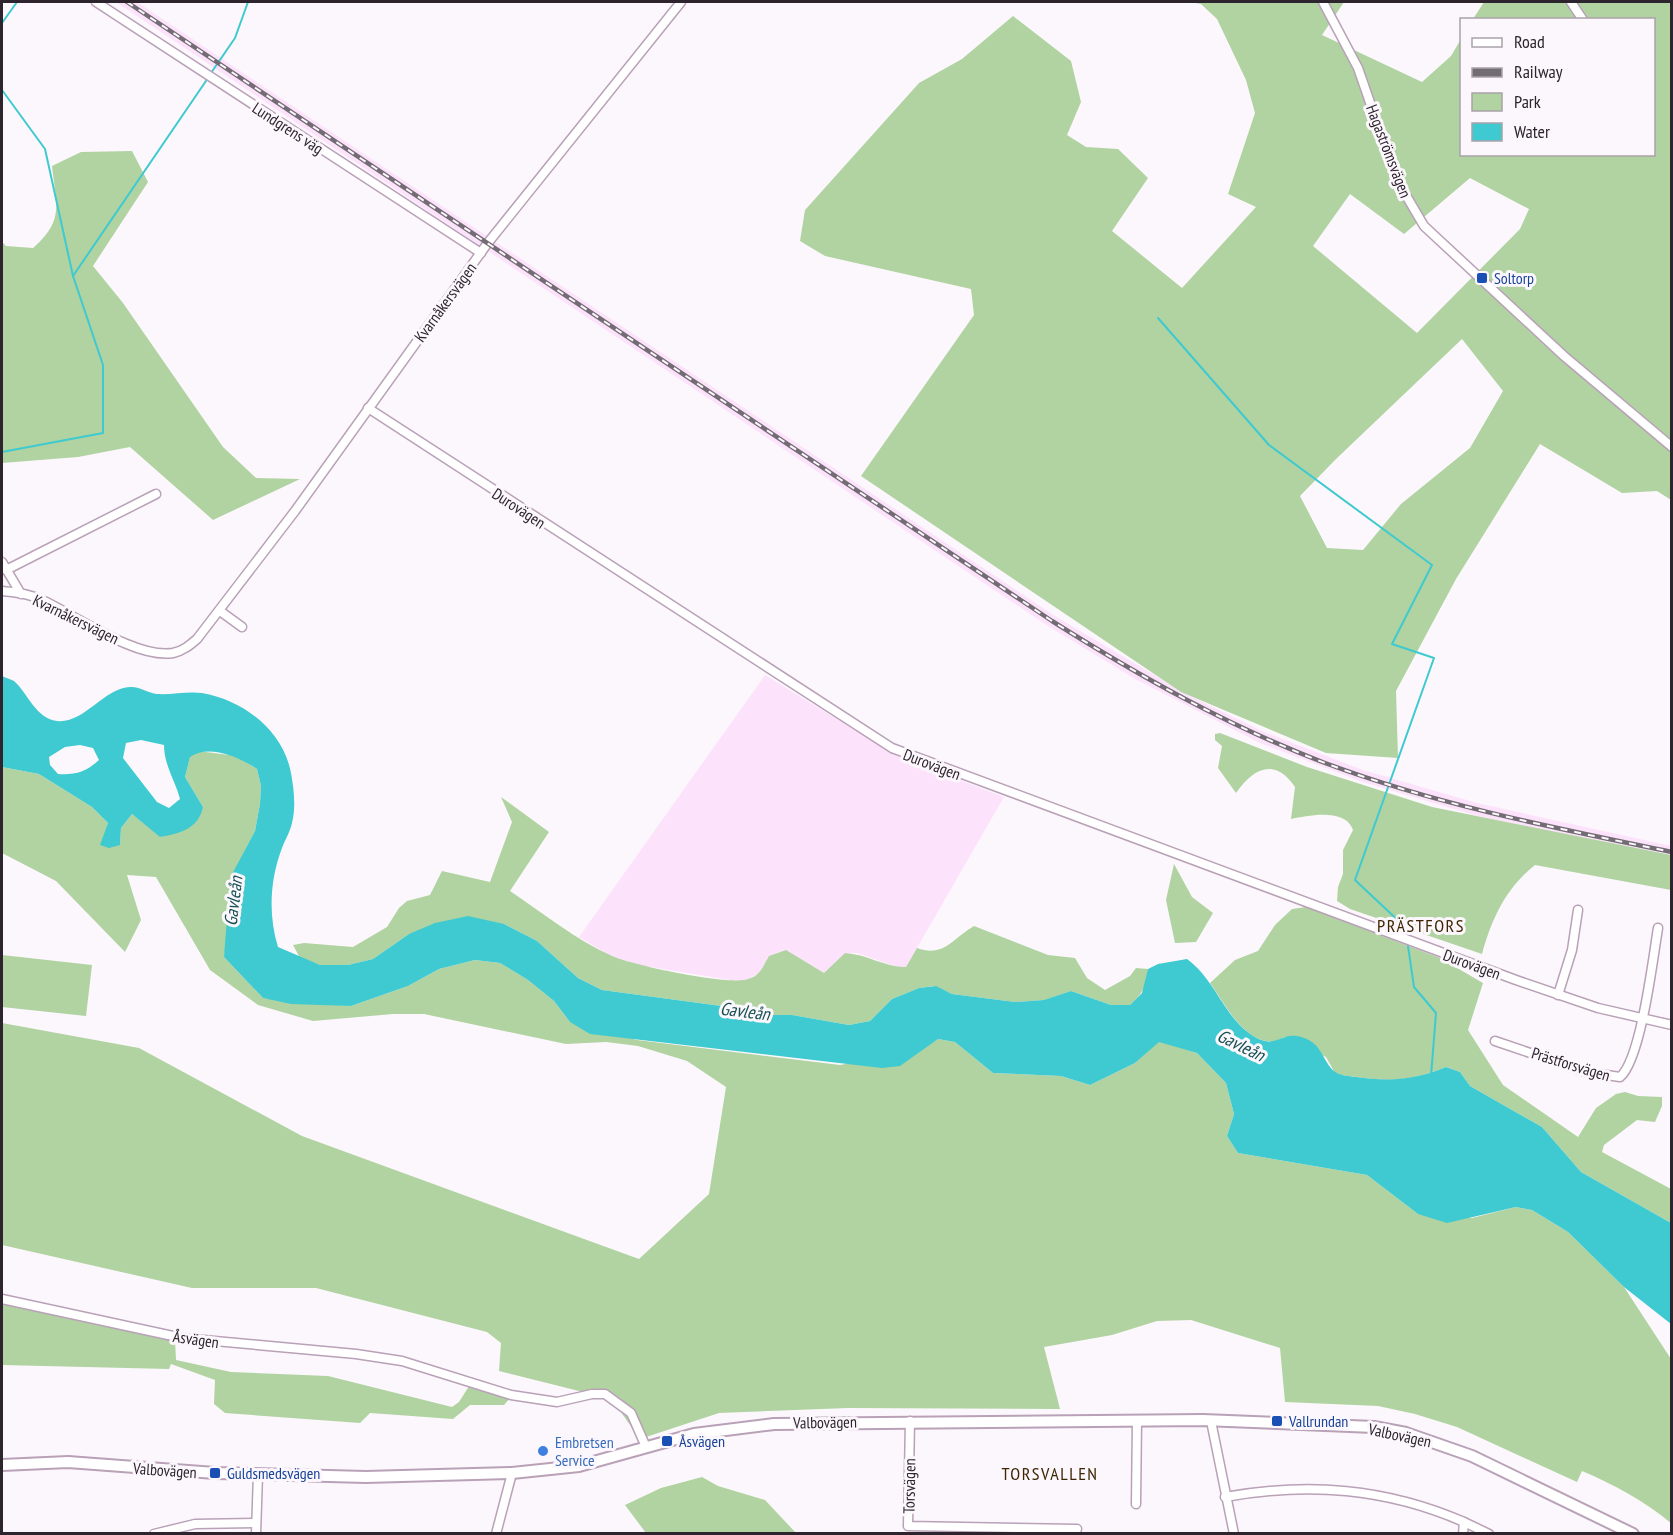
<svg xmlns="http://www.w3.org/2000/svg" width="1673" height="1535" font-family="'PT Sans Narrow',sans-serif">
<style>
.built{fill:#fce3fb}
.green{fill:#b0d3a1;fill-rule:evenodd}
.water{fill:#3ecad0;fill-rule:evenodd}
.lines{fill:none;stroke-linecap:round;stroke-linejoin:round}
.stream{stroke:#3ecad0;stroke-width:2}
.minor-casing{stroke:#b9a1b8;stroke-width:11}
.major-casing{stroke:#b9a1b8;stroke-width:14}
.minor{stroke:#fff;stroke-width:8}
.major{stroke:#fff;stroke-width:10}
.rail-casing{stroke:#746c74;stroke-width:4.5}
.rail{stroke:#fcf7fc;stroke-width:2;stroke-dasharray:7;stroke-linecap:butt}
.transit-dot{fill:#1a4fb4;stroke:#fcf7fc;stroke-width:2}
.shop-dot{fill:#3f7fe0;stroke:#fcf7fc;stroke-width:2}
.labels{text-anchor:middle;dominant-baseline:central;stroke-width:6;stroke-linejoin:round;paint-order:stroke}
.street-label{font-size:16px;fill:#2d242d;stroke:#fcf7fc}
.transit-label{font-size:16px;fill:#164399;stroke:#fcf7fc;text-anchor:start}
.shop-label{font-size:16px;fill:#366cbe;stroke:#fcf7fc;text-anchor:start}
.water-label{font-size:18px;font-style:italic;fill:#144f51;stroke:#fcf7fc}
.neighbourhood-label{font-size:18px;letter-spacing:1.5px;fill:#3e2502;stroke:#fcf7fc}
</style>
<rect width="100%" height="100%" fill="#fcf7fc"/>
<g class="built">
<path d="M116,2H137L1055,616L1188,695L1264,732L1363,770L1477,803L1671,846V858L1474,815L1360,781L1260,743L1135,679L1048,626Z"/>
<path d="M765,675L897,756L1004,797L906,967H897L857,953H845L824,973L785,950L769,956L759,973L747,980H730L644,966L612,957L579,937Z"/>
</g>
<g class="green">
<path d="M1190,2H1344L1322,35L1422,82L1451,56L1461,39L1462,154H1654V20L1473,19L1484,2H1671V500L1657,491L1622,493L1540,444L1456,579L1396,691L1398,758L1326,753L1181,692L861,476L974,315L971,289L825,256L800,241L805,210L919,83L962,59L1013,16L1071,61L1081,102L1067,135L1086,147L1118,149L1148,178L1112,231L1182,288L1256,207L1228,194L1255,113L1246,80L1217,19L1201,4ZM1470,178L1529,209L1520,229L1417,333L1313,246L1350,194L1404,234ZM1462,339L1503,391L1470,448L1401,504L1363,550L1327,548L1300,496L1336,459Z"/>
<path d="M132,151L148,182L93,266L123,303L223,447L256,478L300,479L213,520L130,447L78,457L2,463V242L6,246L33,248C65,220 56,204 52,166L81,152Z"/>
<path d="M1220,733L1307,767L1432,807L1671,855V890L1535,865C1506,888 1492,918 1482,954L1350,909L1337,901L1338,887L1343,874V850L1353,830C1346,808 1309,815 1291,819L1295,787C1275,757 1253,768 1236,793L1218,768L1222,746L1215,740V734Z"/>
<path d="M198,751L237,756L257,769L261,786L260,804L255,831L242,856L224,957L263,998L351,1006L408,986L439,969L475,960L500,963L528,980L554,1001L570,1022L637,1040L840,1065L920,1050L938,1039L955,1042L993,1073L1061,1076L1090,1085L1135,1063L1159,1041L1197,1053L1226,1083L1234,1114L1227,1136L1238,1153L1367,1175L1418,1214L1472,1218L1516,1207L1532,1210L1568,1232L1624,1287L1671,1359V1523C1644,1501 1615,1485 1582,1471L1577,1482L1457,1427L1415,1414L1378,1406L1285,1402L1280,1348L1191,1320L1157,1321L1112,1335L1044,1347L1060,1409L848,1408L719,1413L640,1439L618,1408L599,1396L499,1371L501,1343L487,1332L316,1288H192L2,1245V1023L139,1048L302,1136L639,1259L709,1194L726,1087L687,1061L638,1046L606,1042L566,1044L424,1014H393L313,1021L258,1005L210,970L156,877L127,875L141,920L125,952L56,881L2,853V767L39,774L92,807L108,823L105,833L120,845L121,828L132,814L161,837L203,807L185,777L190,756Z"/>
<path d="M501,797L549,832L510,891C543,913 576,940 612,956C632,965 729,986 748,979C760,976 763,966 769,956L786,950L824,973L845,953C866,954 887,968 906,967L917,948C944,958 953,938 974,926L1048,955L1075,958L1087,978L1105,990L1130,976L1136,968L1148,969C1147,986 1142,994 1130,1005H1111L1071,991L1045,1000L1015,1002L952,994L935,986L919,988L892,999L870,1021L849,1025L792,1015H769L751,1010L602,990L578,978L537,941L504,924L409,934L373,959L348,965H320L300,958L293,945L304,943L353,947L387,927L399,908L407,901L430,895L442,871L490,882L512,822Z"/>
<path d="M1174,864L1192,897L1213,913L1196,942L1175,943L1166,900Z"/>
<path d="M1306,907L1440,958L1483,983L1468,1030L1503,1085L1578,1137L1596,1108L1616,1094L1625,1092L1638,1096L1662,1097V1106L1655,1122L1637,1120L1604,1145L1602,1152L1671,1189V1223L1581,1172L1542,1127L1470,1086L1460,1072L1446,1067C1403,1084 1385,1081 1341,1075L1335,1073L1326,1057L1285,1037C1251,1056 1227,1007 1210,983L1235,960L1258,951L1275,925L1292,909Z"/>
<path d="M2,955L92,965L86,1016L2,1007Z"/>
<path d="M2,1303L175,1340L176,1360L231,1372L328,1376L452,1407L459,1402L471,1383L512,1396L504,1405H470L453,1419L370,1413L360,1423L225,1413L214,1404L215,1380L171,1364L169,1369L2,1365Z"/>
<path d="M702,1477L718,1486L765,1500L796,1533H646L625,1505L661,1488Z"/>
</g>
<path class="water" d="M2,676C5,678 11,679 14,681C28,693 35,718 57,721C84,724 104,688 130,687C139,686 148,693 157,694C172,695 187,691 202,693C243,700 283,730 291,773C294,789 296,808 292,823C290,832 285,840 282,848C270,879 268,915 278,947L320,965H348L373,959L409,934L435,923L468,916L504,924L537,941L578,978L602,990L751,1010L769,1015H792L849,1025L870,1021L892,999L919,988L936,986L952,994L1015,1002L1044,1000L1071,991L1111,1005H1130L1142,993L1148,969L1158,964L1187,959C1213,978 1222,1010 1245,1030C1276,1056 1279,1028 1304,1038C1322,1044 1322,1060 1334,1071C1340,1076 1349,1076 1356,1077C1389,1082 1415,1080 1446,1067L1460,1072L1470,1086L1542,1127L1581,1172L1671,1223V1324L1624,1287L1568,1232L1532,1210L1516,1207L1447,1223L1418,1214L1367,1175L1238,1153L1227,1136L1234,1114L1226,1083L1197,1053L1159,1042L1135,1063L1090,1085L1061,1076L993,1073L955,1042L938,1039L900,1066L882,1068L590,1034L570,1022L554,1001L528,980L500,963L475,960L439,969L408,986L351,1006L291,1004L263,998L224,957L230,878L255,831L260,804L261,786L257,769C239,757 209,744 190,757L185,777L203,807C198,829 181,833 160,837L132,814L121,828L120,845L109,848L100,845L108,823L92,807L39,774L2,767ZM141,740L164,745C164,765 175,780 180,799L169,808L157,802L123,758L126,743ZM80,745L93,748L99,760C86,772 76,775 58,774L50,765L49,757L65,747Z"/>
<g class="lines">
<g class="stream">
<path d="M2,23L17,2"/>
<path d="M211,73L235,38L248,2"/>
<path d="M2,90L45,149L73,276L103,365V433L2,452"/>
<path d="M73,276L208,78"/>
<path d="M1158,318L1269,445L1432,565L1392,644L1434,658L1355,880L1404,926L1405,931"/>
<path d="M1408,946L1414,987L1436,1013L1431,1076"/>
</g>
<g class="minor-casing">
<g id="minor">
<path d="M96,2L481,253"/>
<path d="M1323,2L1358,68L1397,180L1424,226L1564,356L1672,447"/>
<path d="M1571,2L1583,20"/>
<path d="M368,408L892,748L1516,980L1598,1008L1672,1025"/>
<path d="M2,562L21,594"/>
<path d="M6,570L156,494"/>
<path d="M2,591C15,592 30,594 42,600C75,615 136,659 173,653C183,651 190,645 197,639L295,511L487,244L681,2"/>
<path d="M220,611L242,627"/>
<path d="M1558,995L1572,950L1578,910"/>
<path d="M1495,1041L1586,1072L1620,1077C1641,1060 1653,958 1658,928"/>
<path d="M2,1299L182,1338L356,1354L402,1361L511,1395L557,1402L592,1394H605L631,1413L646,1447"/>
<path d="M910,1421L908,1526L1077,1529"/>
<path d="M1211,1421L1234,1534"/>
<path d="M1225,1497C1308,1482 1386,1488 1464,1522L1463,1534"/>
<path d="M1136,1504L1137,1420"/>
<path d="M1464,1522L1489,1534"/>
<path d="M154,1534L195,1524L255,1523"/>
<path d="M256,1534L258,1474"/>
<path d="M496,1534L512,1473"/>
</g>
</g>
<g class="major-casing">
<path id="major" d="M2,1465L68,1462L215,1473L366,1477L512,1473L579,1466L694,1434L774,1424L1203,1420L1374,1427L1406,1433L1472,1456L1633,1534"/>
</g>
<use href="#minor" class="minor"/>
<use href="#major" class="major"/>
<g class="rail-casing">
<path id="rail" d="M127,2L1052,621C1139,676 1228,726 1325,763C1437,805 1555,828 1672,852"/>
</g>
<use href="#rail" class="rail"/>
</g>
<g class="transit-dot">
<rect x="1476" y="272" width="12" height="12" rx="3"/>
<rect x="1271" y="1415" width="12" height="12" rx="3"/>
<rect x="661" y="1435" width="12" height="12" rx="3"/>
<rect x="209" y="1467" width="12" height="12" rx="3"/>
</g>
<circle class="shop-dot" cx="543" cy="1451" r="6"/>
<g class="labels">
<g class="street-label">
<text transform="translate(288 128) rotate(33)">Lundgrens väg</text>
<text transform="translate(1389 151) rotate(69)">Hagaströmsvägen</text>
<text transform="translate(445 302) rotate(-54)">Kvarnåkersvägen</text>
<text transform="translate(519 508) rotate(33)">Durovägen</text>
<text transform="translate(76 619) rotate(26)">Kvarnåkersvägen</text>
<text transform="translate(932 764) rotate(21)">Durovägen</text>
<text transform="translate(1472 964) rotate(20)">Durovägen</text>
<text transform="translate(1571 1064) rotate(17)">Prästforsvägen</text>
<text transform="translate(196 1339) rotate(8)">Åsvägen</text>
<text transform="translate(825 1422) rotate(-1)">Valbovägen</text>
<text transform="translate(1400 1435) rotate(12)">Valbovägen</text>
<text transform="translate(165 1470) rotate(4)">Valbovägen</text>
<text transform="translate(909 1486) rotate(-89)">Torsvägen</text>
</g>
<g class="transit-label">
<text x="1494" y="278">Soltorp</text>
<text x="1289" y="1421">Vallrundan</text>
<text x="679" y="1441">Åsvägen</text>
<text x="227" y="1473">Guldsmedsvägen</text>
</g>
<g class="shop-label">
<text x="555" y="1442">Embretsen<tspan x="555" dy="18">Service</tspan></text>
</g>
<g class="water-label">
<text transform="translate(233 901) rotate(-83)">Gavleån</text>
<text transform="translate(745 1011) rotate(7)">Gavleån</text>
<text transform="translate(1241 1045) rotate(26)">Gavleån</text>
</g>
<g class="neighbourhood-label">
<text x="1421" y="925">PRÄSTFORS</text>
<text x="1050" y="1473">TORSVALLEN</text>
</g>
</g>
<rect width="1673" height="1535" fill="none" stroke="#2d242d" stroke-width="6"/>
<rect x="1460" y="18" width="195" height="138" fill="#fcf7fc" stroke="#a9a3a9" stroke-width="1.5"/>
<rect x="1472" y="38" width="30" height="9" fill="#ffffff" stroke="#a9a3a9" stroke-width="1.5"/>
<text x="1514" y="48" font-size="18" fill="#2d242d">Road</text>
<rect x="1472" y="68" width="30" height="9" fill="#746c74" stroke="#a9a3a9" stroke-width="1.5"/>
<text x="1514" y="78" font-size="18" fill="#2d242d">Railway</text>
<rect x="1472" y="93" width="30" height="18" fill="#b0d3a1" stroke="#a9a3a9" stroke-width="1.5"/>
<text x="1514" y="108" font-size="18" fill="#2d242d">Park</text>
<rect x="1472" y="123" width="30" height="18" fill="#3ecad0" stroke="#a9a3a9" stroke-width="1.5"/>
<text x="1514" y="138" font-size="18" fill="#2d242d">Water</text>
</svg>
